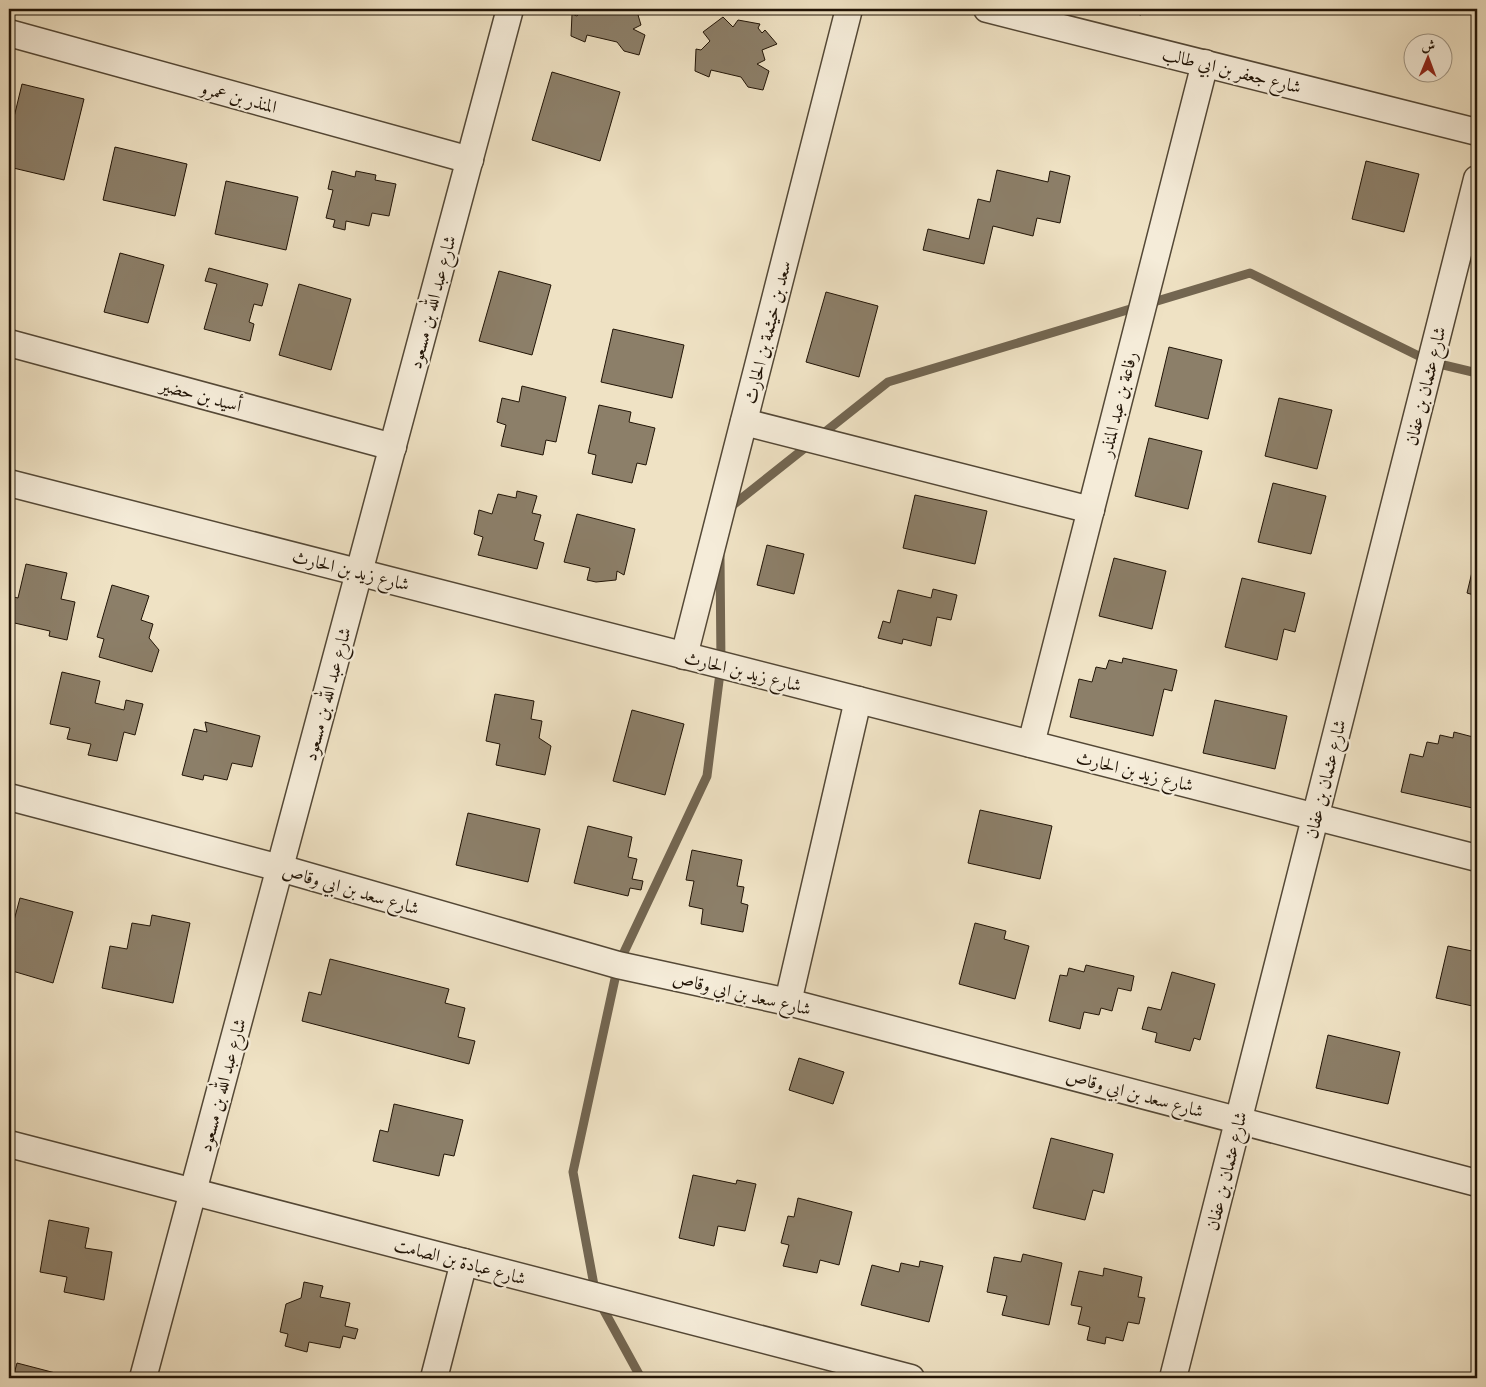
<svg xmlns="http://www.w3.org/2000/svg" width="1486" height="1387" font-family="'Gentium Book Plus',Amiri,serif">
<style>
.lines{fill:none;stroke-linecap:round;stroke-linejoin:round}
.stream{stroke:#736651;stroke-width:9}
.building{fill:#8c7f69;stroke:#211406}
.minor-casing{stroke:#544836;stroke-width:29}
.minor{stroke:#f5ecd9;stroke-width:26}
.labels{text-anchor:middle;dominant-baseline:central;stroke-width:4.5;stroke-linejoin:round;paint-order:stroke}
.street-label{font-size:18px;fill:#211406;stroke:#f5ecd9}
</style>
<rect width="100%" height="100%" fill="#efe2c4"/>
<filter id="stains"><feTurbulence type="fractalNoise" baseFrequency=".004" numOctaves="4"/><feColorMatrix values="0 0 0 0 .2 0 0 0 0 .09 0 0 0 0 .02 0 0 0 .5 -.17"/></filter>
<radialGradient id="worn" r=".72"><stop offset=".6" stop-color="#630" stop-opacity="0"/><stop offset="1" stop-color="#630" stop-opacity=".3"/></radialGradient>
<g class="lines">
<g class="stream">
<path d="M728,509L888,382L1250,273L1431,362L1477,373"/>
<path d="M641,1378L596,1296L573,1172L618,965L707,776L721,665L720,556"/>
</g>
</g>
<g class="building">
<path d="M584,9H652L638,15L641,25L633,29L645,35L639,55L624,51L617,42L587,35L585,42L571,36L572,14L577,16Z"/>
<path d="M1114,9H1142L1141,15Z"/>
<path d="M723,17L733,27L738,20L760,24L758,28L762,33L765,30L777,44L762,50L765,60L757,64L769,71L763,90L748,87L741,77L711,70L709,77L695,71L696,49L701,50L710,41L703,32Z"/>
<path d="M552,72L620,92L600,161L532,140Z"/>
<path d="M22,84L84,99L64,180L9,167V138Z"/>
<path d="M115,147L187,164L175,216L103,200Z"/>
<path d="M1366,161L1419,174L1404,232L1352,219Z"/>
<path d="M997,170L1048,182L1050,171L1070,176L1060,223L1037,218L1033,236L993,226L984,264L923,250L928,229L969,239L978,199L990,202Z"/>
<path d="M332,171L355,177L356,171L376,175L375,180L396,184L389,216L372,213L369,226L346,221L345,230L333,227L335,220L326,218L333,190L328,189Z"/>
<path d="M226,181L298,197L286,250L215,234Z"/>
<path d="M120,253L164,265L148,323L104,312Z"/>
<path d="M209,268L268,284L262,306L254,304L249,322L254,324L250,341L204,329L217,284L205,281Z"/>
<path d="M499,271L551,285L532,355L479,341Z"/>
<path d="M299,284L351,299L331,370L279,355Z"/>
<path d="M826,292L878,306L859,377L806,362Z"/>
<path d="M613,329L684,345L672,398L601,382Z"/>
<path d="M1169,347L1222,360L1208,419L1155,406Z"/>
<path d="M522,386L566,397L556,442L546,440L543,455L501,446L506,425L497,422L502,398L519,402Z"/>
<path d="M1279,398L1332,410L1317,469L1265,456Z"/>
<path d="M599,405L631,412L629,422L655,428L646,465L637,463L632,483L592,474L596,455L588,453Z"/>
<path d="M1149,438L1202,451L1188,509L1135,496Z"/>
<path d="M1273,483L1326,496L1311,554L1258,542Z"/>
<path d="M517,491L537,496L532,513L541,515L534,540L544,543L537,569L478,555L483,537L474,534L479,510L492,514L498,494L516,498Z"/>
<path d="M915,495L987,511L975,564L903,548Z"/>
<path d="M577,514L635,529L624,575L617,571L616,580L596,582L587,580L590,568L564,562Z"/>
<path d="M767,545L804,554L794,594L757,585Z"/>
<path d="M1477,551V596L1467,593Z"/>
<path d="M1114,558L1166,571L1152,629L1099,616Z"/>
<path d="M26,564L67,573L61,599L75,602L67,640L49,636L50,631L10,622L14,606L9,605V596L18,598Z"/>
<path d="M1242,578L1305,593L1295,632L1284,629L1277,660L1225,647Z"/>
<path d="M112,585L149,596L141,620L153,624L149,638L159,650L152,672L99,657L104,639L97,637Z"/>
<path d="M933,589L957,595L951,620L937,617L931,646L903,639L902,644L878,638L883,621L890,623L898,590L931,598Z"/>
<path d="M1123,658L1177,670L1172,691L1164,689L1153,736L1070,717L1079,679L1092,682L1096,667L1106,669L1109,660L1122,663Z"/>
<path d="M62,672L100,681L95,703L124,710L126,700L143,704L135,735L124,732L117,761L88,755L91,744L67,739L70,728L50,724Z"/>
<path d="M495,694L534,701L531,719L542,721L539,738L551,746L545,775L496,765L500,744L486,741Z"/>
<path d="M1215,700L1287,716L1275,769L1203,753Z"/>
<path d="M632,710L684,724L665,795L613,781Z"/>
<path d="M205,722L260,736L252,767L232,763L227,780L204,775L203,780L182,775L194,729L207,732Z"/>
<path d="M1454,732L1477,738V809L1401,792L1410,754L1423,757L1427,742L1438,744L1440,735L1453,738Z"/>
<path d="M980,810L1052,826L1040,879L968,863Z"/>
<path d="M468,813L540,829L528,882L456,865Z"/>
<path d="M588,826L632,837L628,857L637,859L632,879L643,881L641,890L630,888L628,896L574,883Z"/>
<path d="M692,850L742,860L737,886L744,887L741,903L748,905L743,932L701,924L703,909L689,906L694,881L686,880Z"/>
<path d="M20,898L73,912L53,983L9,970V939Z"/>
<path d="M152,915L190,923L173,1003L102,988L110,946L127,949L132,923L150,926Z"/>
<path d="M975,923L1006,931L1004,939L1029,946L1015,999L959,984Z"/>
<path d="M1448,946L1477,952V1007L1436,998Z"/>
<path d="M330,959L449,989L445,1003L465,1008L458,1037L475,1041L469,1064L302,1021L309,992L321,995Z"/>
<path d="M1086,965L1134,976L1131,991L1118,988L1112,1011L1101,1008L1099,1015L1084,1012L1080,1029L1049,1021L1060,975L1067,976L1069,968L1084,972Z"/>
<path d="M1172,972L1215,984L1200,1040L1194,1038L1190,1051L1155,1042L1157,1033L1142,1029L1148,1007L1161,1010Z"/>
<path d="M1328,1035L1400,1052L1388,1104L1316,1088Z"/>
<path d="M799,1058L844,1072L833,1104L789,1090Z"/>
<path d="M394,1104L463,1120L454,1156L444,1154L439,1176L373,1161L380,1130L388,1132Z"/>
<path d="M1051,1138L1113,1154L1104,1193L1093,1190L1085,1220L1033,1208Z"/>
<path d="M693,1175L736,1184L737,1180L756,1184L745,1231L718,1226L714,1246L679,1238Z"/>
<path d="M798,1198L852,1212L839,1265L820,1260L817,1273L783,1266L789,1245L781,1243L788,1216L794,1217Z"/>
<path d="M49,1220L89,1228L85,1248L112,1252L104,1300L64,1292L67,1277L40,1272Z"/>
<path d="M1023,1254L1062,1263L1049,1325L1002,1315L1007,1296L987,1292L994,1257L1021,1262Z"/>
<path d="M920,1261L943,1266L929,1322L861,1305L872,1265L899,1272L901,1263L919,1267Z"/>
<path d="M1104,1268L1142,1277L1138,1297L1145,1298L1139,1324L1128,1322L1123,1341L1106,1337L1105,1344L1087,1340L1090,1327L1078,1324L1082,1307L1071,1305L1079,1271L1103,1276Z"/>
<path d="M304,1282L323,1286L320,1297L350,1303L345,1326L358,1329L355,1339L343,1336L340,1348L309,1342L307,1352L285,1346L288,1334L280,1332L286,1304L301,1298Z"/>
<path d="M17,1363L67,1376L66,1378H13Z"/>
</g>
<g class="lines">
<g class="minor-casing">
<g id="minor">
<path d="M987,9L1477,132"/>
<path d="M9,33L470,160"/>
<path d="M9,343L393,447"/>
<path d="M744,422L1091,510"/>
<path d="M9,483L1477,858"/>
<path d="M684,656L849,9"/>
<path d="M1031,744L1205,63"/>
<path d="M9,797L280,868L618,965L788,1002L1477,1183"/>
<path d="M788,1002L858,700"/>
<path d="M9,1144L911,1378"/>
<path d="M143,1378L510,9"/>
<path d="M434,1378L464,1262"/>
<path d="M1173,1378L1477,179"/>
</g>
</g>
<use href="#minor" class="minor"/>
</g>
<g class="labels">
<g class="street-label">
<text transform="translate(1232 70) rotate(14)">شارع جعفر بن ابي طالب</text>
<text transform="translate(239 97) rotate(15)">المنذر بن عمرو</text>
<text transform="translate(432 302) rotate(-75)">شارع عبد الله بن مسعود</text>
<text transform="translate(767 332) rotate(-76)">سعد بن خيثمة بن الحارث</text>
<text transform="translate(1425 386) rotate(-76)">شارع عثمان بن عفان</text>
<text transform="translate(201 395) rotate(15)">أسيد بن حضير</text>
<text transform="translate(1118 404) rotate(-76)">رفاعة بن عبد المنذر</text>
<text transform="translate(351 570) rotate(14)">شارع زيد بن الحارث</text>
<text transform="translate(743 671) rotate(14)">شارع زيد بن الحارث</text>
<text transform="translate(327 694) rotate(-75)">شارع عبد الله بن مسعود</text>
<text transform="translate(1135 771) rotate(14)">شارع زيد بن الحارث</text>
<text transform="translate(1325 779) rotate(-76)">شارع عثمان بن عفان</text>
<text transform="translate(351 889) rotate(16)">شارع سعد بن ابي وقاص</text>
<text transform="translate(742 993) rotate(13)">شارع سعد بن ابي وقاص</text>
<text transform="translate(222 1085) rotate(-75)">شارع عبد الله بن مسعود</text>
<text transform="translate(1135 1093) rotate(15)">شارع سعد بن ابي وقاص</text>
<text transform="translate(1226 1171) rotate(-76)">شارع عثمان بن عفان</text>
<text transform="translate(460 1261) rotate(15)">شارع عبادة بن الصامت</text>
</g>
</g>
<rect width="1486" height="1387" fill="none" stroke="#efe2c4" stroke-width="30"/>
<rect x="10" y="10" width="1466" height="1367" fill="none" stroke="#211406" stroke-width="2.5"/>
<rect x="15" y="15" width="1456" height="1357" fill="none" stroke="#211406"/>
<g transform="translate(1428 58) rotate(1)"><circle r="24" fill="#f5ecd9" stroke="#a09685"/>
<path d="M0-4L9 19L0 12L-9 19Z" fill="#8f2418"/>
<text y="-8" font-size="14" font-weight="bold" text-anchor="middle" fill="#211406">ش</text>
</g>
<rect width="100%" height="100%" filter="url(#stains)"/>
<rect width="100%" height="100%" fill="url(#worn)"/>
</svg>
